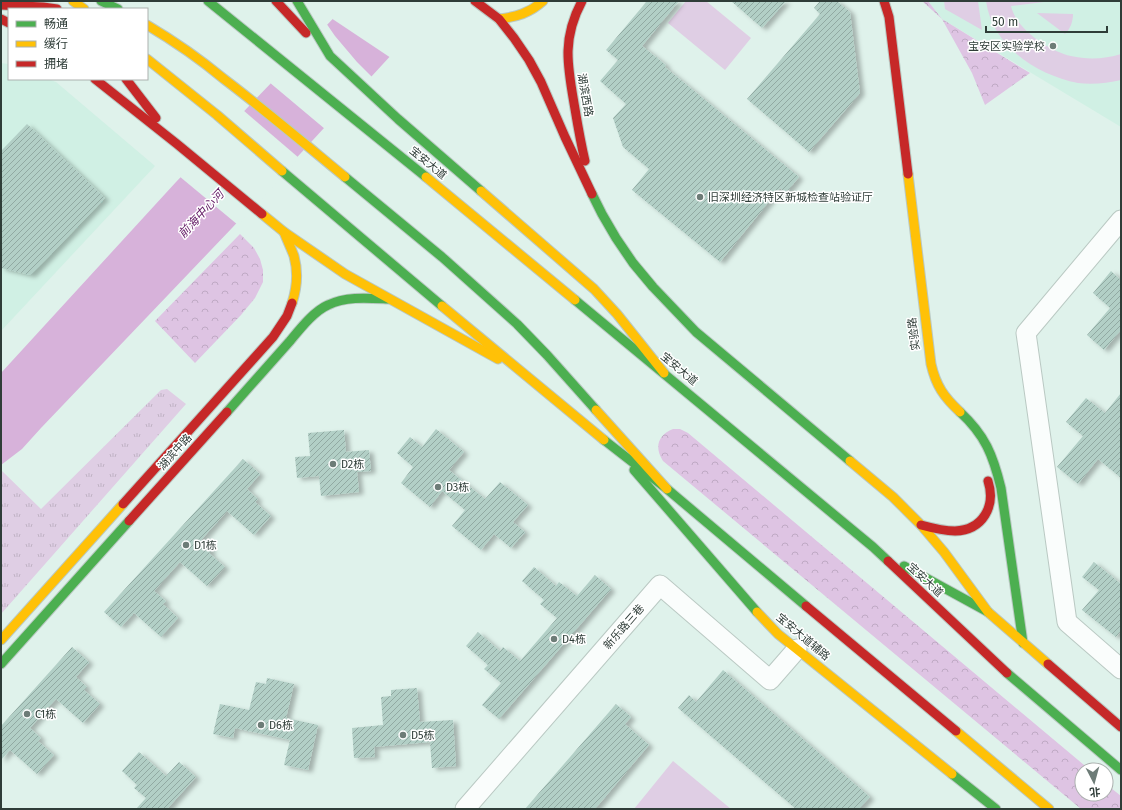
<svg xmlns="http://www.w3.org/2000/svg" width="1122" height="810" font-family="'Fira Sans','Noto Sans SC',sans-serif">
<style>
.built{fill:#d0f0e4}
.green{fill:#dfcee4}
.forest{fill:url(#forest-crowns)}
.park{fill:url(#park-tufts)}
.water{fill:#d7b2da}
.pier{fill:#dff2eb}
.building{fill:url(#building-hatch);filter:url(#shadow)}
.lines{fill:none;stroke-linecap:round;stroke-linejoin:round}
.street-casing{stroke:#bac9c3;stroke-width:21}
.fast-casing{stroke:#bac9c3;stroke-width:11}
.slow-casing{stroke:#bac9c3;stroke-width:11}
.jam-casing{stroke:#bac9c3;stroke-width:11}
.street{stroke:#fafdfc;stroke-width:19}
.fast{stroke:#4caf50;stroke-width:9}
.slow{stroke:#ffc107;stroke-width:9}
.jam{stroke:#c62828;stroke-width:9}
.poi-dot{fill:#6d7c77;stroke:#fff;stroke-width:1.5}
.labels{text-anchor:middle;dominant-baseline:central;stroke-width:3;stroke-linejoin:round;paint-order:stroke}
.poi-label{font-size:11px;fill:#2f3d38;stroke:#fff;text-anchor:start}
.street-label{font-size:11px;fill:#2f3d38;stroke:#fff}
.water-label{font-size:12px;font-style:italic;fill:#611863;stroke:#fff}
</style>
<defs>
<pattern id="forest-crowns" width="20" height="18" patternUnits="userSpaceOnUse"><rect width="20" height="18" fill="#dec4e3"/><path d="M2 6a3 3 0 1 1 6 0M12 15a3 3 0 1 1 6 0" fill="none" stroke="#bfa9c4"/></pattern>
<pattern id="park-tufts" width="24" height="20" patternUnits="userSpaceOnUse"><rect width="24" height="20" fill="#dfcee4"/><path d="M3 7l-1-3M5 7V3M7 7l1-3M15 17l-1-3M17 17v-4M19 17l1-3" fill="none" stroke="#c0b2c4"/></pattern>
<pattern id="building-hatch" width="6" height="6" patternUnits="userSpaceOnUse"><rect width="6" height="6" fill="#b2cfc6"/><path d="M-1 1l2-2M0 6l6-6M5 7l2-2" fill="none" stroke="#91a9a2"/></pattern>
<filter id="shadow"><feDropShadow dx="4.5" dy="2.5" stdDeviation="2" flood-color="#0004"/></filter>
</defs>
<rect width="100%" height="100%" fill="#dff2eb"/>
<g class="built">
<path d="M928,1H1121V127L942,19Z"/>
<path d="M1,63L9,64V79H48L56,82L155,166L1,331Z"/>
</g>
<g class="green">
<path d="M686,1H706L751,38L725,70L668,23Z"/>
<path d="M944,1H978L982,30L945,9Z"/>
<path d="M986,1H1052L1011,6C1016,29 1049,51 1071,56C1088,60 1105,59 1121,54V80C1108,83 1092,85 1078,83C1037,75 992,46 986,1Z"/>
<path d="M1037,13L1073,14C1073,22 1070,29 1065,34Z"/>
<path d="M673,761L731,809H634Z"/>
</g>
<g class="forest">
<path d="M922,1H928L942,19L1030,73L985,105L972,73L942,19Z"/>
<path d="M240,234L254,248L260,259L263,270V282L255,298L241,315L195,363L155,321Z"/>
<path d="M673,429H680L688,433L1090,770H1082V794H1106V784L1121,796V809H1081L663,461C654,447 658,435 673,429Z"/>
</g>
<path class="park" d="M167,389L186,404L1,614V470L41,509L161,390Z"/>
<path class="water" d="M350,1H441L232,228L41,428L22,449L1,465V373L176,182Z"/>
<g class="pier">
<path d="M348,1H443L391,58L331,18Z"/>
<path d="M326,23L335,36L357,62L373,78L325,129L269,82Z"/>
<path d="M243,110L299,158L238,225L179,176Z"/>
</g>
<g class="building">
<path d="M647,1H679L642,46L666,65L665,67L799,177L786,193L780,188L720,262L632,190L649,169L623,147L613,118L626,104L600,81L618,60L606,50Z"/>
<path d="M731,1H786L762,28Z"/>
<path d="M820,1H837L850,12L860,93L809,152L747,99L820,14L814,8Z"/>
<path d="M27,124L105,198L31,275L1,268V151Z"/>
<path d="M1111,271L1121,280V330L1104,350L1087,335L1110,308L1093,293Z"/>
<path d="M1121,393V478L1098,459L1078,484L1057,467L1083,436L1066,422L1086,398L1105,413Z"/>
<path d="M436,429L464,452L449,470L485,499L500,482L528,505L513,522L525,532L511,548L494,534L481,550L452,526L465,510L442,491L430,507L401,483L413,467L397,453L410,437L422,447Z"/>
<path d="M344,430L346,452L369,450L371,471L357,472L359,492L321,496L319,476L297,478L295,457L310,456L308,433Z"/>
<path d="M243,459L260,474L247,489L258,499L255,502L271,516L254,535L227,511L201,540L212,550L209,553L225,567L207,586L180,562L154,591L166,601L163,604L178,618L161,637L134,613L121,627L104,612Z"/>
<path d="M1094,562L1121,584V631L1116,637L1082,610L1099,590L1082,577Z"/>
<path d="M534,567L556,586L559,582L577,596L595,575L611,589L499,719L482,705L501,683L484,669L488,665L466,646L478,632L500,651L503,647L520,661L557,618L540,604L544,600L522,581Z"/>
<path d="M72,647L89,662L76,677L87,687L84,690L100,704L83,723L56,699L30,728L41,738L38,741L54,755L37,774L10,750L1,760V726Z"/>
<path d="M723,670L870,797L859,809H796L678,708L689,695L696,702Z"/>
<path d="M267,678L294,684L286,718L318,725L308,770L284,765L290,740L235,728L233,738L213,734L220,704L249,710L256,682L266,684Z"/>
<path d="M417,688L420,722L453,720L456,766L432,768L430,742L374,747L375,757L354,758L352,728L383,725L381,697L391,696V690Z"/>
<path d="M616,704L631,717L625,724L649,745L595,809H525Z"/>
<path d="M139,752L166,776L179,762L196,777L167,809H136L146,798L134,788L137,785L122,771Z"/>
</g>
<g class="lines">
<g class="street-casing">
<g id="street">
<path d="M1121,220L1026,333L1067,622L1121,669"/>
<path d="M465,809L660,585L770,680L797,649"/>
</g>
</g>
<g class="fast-casing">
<g id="fast">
<path d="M101,1L118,9"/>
<path d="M208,1L426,177"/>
<path d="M297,1L330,56L398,119L481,191"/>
<path d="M282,171L442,306"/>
<path d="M345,177L442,257L517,324L547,355L596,410"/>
<path d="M592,194L602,214L616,238L633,263L653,287L696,332L850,461"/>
<path d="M575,300L873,547L888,561"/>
<path d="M227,412C248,388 269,365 290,341C300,329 314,311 328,305C346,296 368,298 388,299"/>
<path d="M960,412C985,435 993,455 1001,488L1023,643"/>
<path d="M604,440L667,489L806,606"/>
<path d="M634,470L757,612"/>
<path d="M904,566L988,612"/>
<path d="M1,664L129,521"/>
<path d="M1007,673L1121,770"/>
<path d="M952,774L996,809"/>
</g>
</g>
<g class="slow-casing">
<g id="slow">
<path d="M73,1L84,9"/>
<path d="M499,19C516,17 530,13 543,1"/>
<path d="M147,25C174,41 200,59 224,79C265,110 305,144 345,177"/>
<path d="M147,59L217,115L282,171"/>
<path d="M908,174L931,364C936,386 944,397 960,412"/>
<path d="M426,177L575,300"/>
<path d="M481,191L594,289L617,314L664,373"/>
<path d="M262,214L284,232L345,274L498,359"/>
<path d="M284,232C287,240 291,248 294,256C298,271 297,288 292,303"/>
<path d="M442,306L604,440"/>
<path d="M596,410L667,489"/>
<path d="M850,461L893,497L921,525L944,552L988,612L1048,664"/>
<path d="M757,612L778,634L952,774"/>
<path d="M1,640L123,504"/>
<path d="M956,731L1049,809"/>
</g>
</g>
<g class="jam-casing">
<g id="jam">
<path d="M276,1L306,33"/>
<path d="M475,1L499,19L514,38L529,60L541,82L565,137L592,194"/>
<path d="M582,1C561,40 568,68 575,109C578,127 581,144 585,161"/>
<path d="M884,1L889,17L908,174"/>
<path d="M1,5L43,7L57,9"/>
<path d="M1,19L9,23"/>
<path d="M95,79L177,144L262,214"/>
<path d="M126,79L156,118"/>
<path d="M123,504L273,337L287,316L292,303"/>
<path d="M129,521L227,412"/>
<path d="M921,525C932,528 943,531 955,531C983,530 996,506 988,481"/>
<path d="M888,561L1007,673"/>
<path d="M806,606L956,731"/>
<path d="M1048,664L1121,727"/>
</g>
</g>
<use href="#street" class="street"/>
<use href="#fast" class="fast"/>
<use href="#slow" class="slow"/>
<use href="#jam" class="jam"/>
</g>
<g class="poi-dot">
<circle cx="1053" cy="46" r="4"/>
<circle cx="700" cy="197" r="4"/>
<circle cx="333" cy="464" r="4"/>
<circle cx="438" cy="487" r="4"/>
<circle cx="186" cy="545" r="4"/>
<circle cx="554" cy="639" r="4"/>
<circle cx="27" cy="714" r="4"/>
<circle cx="261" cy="725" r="4"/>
<circle cx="403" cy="735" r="4"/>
</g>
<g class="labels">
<g class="poi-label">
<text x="1045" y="46" text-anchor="end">宝安区实验学校</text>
<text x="708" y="197">旧深圳经济特区新城检查站验证厅</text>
<text x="341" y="464">D2栋</text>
<text x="446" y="487">D3栋</text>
<text x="194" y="545">D1栋</text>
<text x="562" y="639">D4栋</text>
<text x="35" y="714">C1栋</text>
<text x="269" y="725">D6栋</text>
<text x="411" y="735">D5栋</text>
</g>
<g class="street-label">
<text transform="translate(585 95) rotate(80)">湖滨西路</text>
<text transform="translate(428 163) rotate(39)">宝安大道</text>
<text transform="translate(914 334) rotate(-97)">实验路</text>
<text transform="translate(679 369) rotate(40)">宝安大道</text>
<text transform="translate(175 452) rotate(-48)">湖滨中路</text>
<text transform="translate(925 580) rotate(43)">宝安大道</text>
<text transform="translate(624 627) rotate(-49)">新乐路三巷</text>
<text transform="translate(803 637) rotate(40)">宝安大道辅路</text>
</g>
<g class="water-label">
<text transform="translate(201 214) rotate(-47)">前海中心河</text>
</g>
</g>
<rect width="1122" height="810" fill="none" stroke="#2f3d38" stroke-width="4"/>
<rect x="8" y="8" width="140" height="72" fill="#ffffff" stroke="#acb1af"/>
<rect x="16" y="21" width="20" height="6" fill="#4caf50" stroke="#acb1af"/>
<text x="44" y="28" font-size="12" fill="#2f3d38">畅通</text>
<rect x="16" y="41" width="20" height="6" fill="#ffc107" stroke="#acb1af"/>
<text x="44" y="48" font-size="12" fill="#2f3d38">缓行</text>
<rect x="16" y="61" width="20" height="6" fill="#c62828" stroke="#acb1af"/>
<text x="44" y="68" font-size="12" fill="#2f3d38">拥堵</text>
<g transform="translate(1094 782) rotate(174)"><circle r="19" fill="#ffffff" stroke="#acb1af"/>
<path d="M0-3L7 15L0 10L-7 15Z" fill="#6d7c77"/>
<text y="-6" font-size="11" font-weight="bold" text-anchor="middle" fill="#2f3d38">北</text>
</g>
<path d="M986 26v6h121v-6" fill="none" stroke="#2f3d38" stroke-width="2"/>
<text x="992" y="26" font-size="12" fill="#2f3d38" stroke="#ffffff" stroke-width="3" paint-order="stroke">50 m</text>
</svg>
